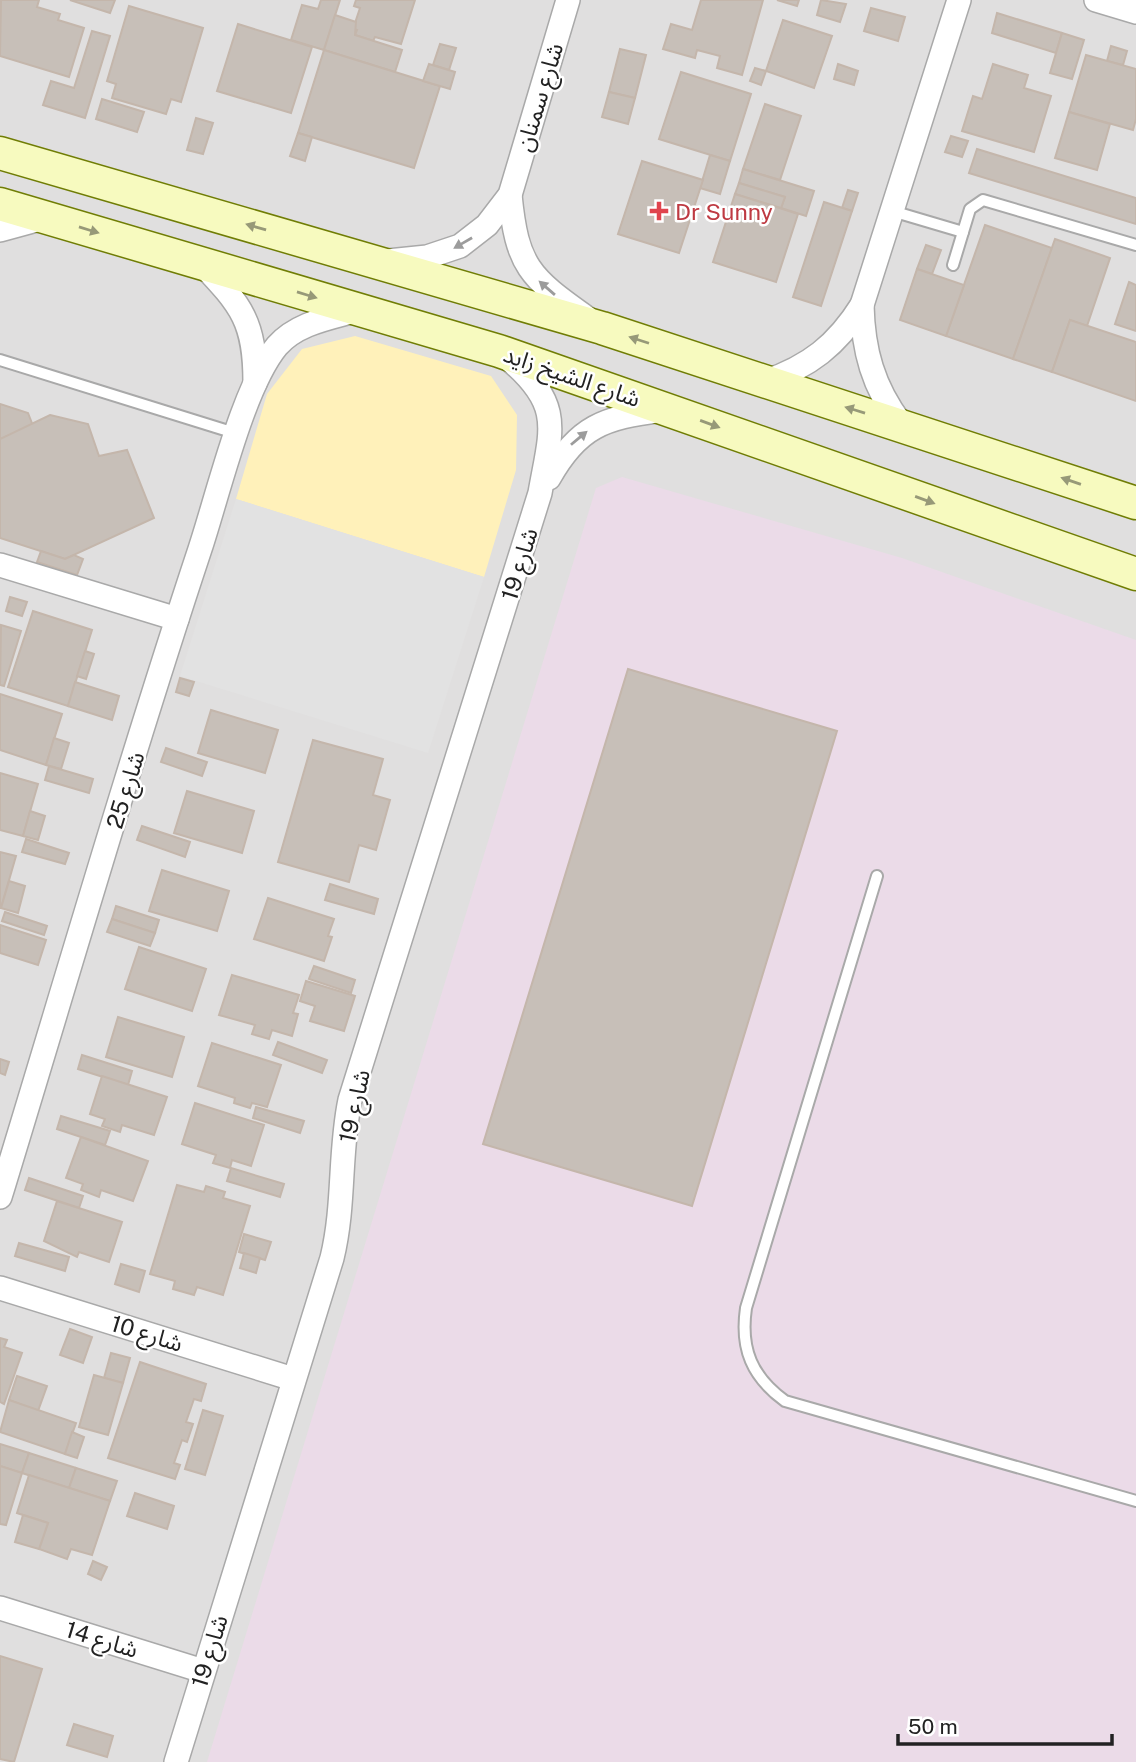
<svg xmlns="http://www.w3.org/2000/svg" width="1136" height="1762" font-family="'Public Sans','Noto Sans Arabic',sans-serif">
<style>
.residential{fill:#e0dfdf}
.industrial{fill:#ebdbe8}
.sand{fill:#fff1ba}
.parking{fill:#e2e2e2}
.building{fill:#c7bfb8;stroke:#c4b6ab;stroke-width:2}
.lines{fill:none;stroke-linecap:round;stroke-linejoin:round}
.service-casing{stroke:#a9a9a9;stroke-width:14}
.minor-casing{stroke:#a9a9a9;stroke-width:26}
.secondary-casing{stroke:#707d05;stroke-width:35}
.service{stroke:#fff;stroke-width:10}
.minor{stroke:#fff;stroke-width:23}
.secondary{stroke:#f7fabf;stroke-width:32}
.oneway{fill:#979978}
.oneway2{fill:#9c9c9c}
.health-dot{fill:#e0444e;stroke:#fff;stroke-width:2.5}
.labels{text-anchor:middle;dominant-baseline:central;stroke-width:5;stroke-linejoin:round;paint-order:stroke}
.street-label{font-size:23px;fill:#222;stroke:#fff}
.health-label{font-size:23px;fill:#be3a42;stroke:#fff;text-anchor:start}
</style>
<rect width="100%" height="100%" fill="#f2efe9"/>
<rect class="residential" x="0" y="0" width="1136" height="1762"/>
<path class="industrial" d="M622,477L902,558L1136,640V1762H207L596,488Z"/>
<path class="sand" d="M355,336L491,376L517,415L516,470L484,577L236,499L267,394L302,349Z"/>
<path class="parking" d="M236,499L484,577L428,753L180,676Z"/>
<g class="building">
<path d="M1,0H39L37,7L60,14L58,20L84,28L69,77L0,56Z"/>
<path d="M70,0H115L110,13Z"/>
<path d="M321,0H340L324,50L291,40L302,5L318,9Z"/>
<path d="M356,0H415L401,44L375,37L373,41L355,35L357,30L353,29L360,8L354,6Z"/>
<path d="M701,0H763L742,75L717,68L720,56L697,50L695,58L663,49L671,24L692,30Z"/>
<path d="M777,0H799L797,6Z"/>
<path d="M821,0L846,4L840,22L817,15Z"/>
<path d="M129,6L203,28L181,102L171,99L166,114L112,98L116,84L107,81Z"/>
<path d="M871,8L905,17L898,41L864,31Z"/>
<path d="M997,13L1062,33L1056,53L992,33Z"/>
<path d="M335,15L356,22L355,35L402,50L395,72L324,50Z"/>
<path d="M783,20L832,36L814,88L766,71Z"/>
<path d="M238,24L312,47L291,113L217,91Z"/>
<path d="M92,31L110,36L85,118L43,105L51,81L74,88Z"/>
<path d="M1062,33L1084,40L1072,79L1050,73Z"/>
<path d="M440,44L456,48L449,70L433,65Z"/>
<path d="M1111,46L1127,51L1123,65L1107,61Z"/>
<path d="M620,49L646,55L635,98L609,92Z"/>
<path d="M324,50L440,86L414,168L298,133Z"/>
<path d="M1086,55L1136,69V119L1133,130L1069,112Z"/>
<path d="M429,64L455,72L450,89L423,81Z"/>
<path d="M838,64L858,71L854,85L834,79Z"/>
<path d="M993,64L1028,75L1024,88L1051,96L1034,152L962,131L973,96L982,99Z"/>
<path d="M755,68L766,71L761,85L750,81Z"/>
<path d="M681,72L751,94L730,161L659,139Z"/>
<path d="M609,92L635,98L628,124L602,117Z"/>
<path d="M102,99L144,112L137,132L96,119Z"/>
<path d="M765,104L801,116L780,180L743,169Z"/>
<path d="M1069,112L1110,124L1097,170L1055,158Z"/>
<path d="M196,118L213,123L203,154L187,150Z"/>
<path d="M298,133L312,137L305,161L290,156Z"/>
<path d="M951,136L968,141L962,157L945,152Z"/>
<path d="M977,149L1136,198V224L969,173Z"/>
<path d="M710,155L730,161L720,194L700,188Z"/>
<path d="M642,161L703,180L679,253L618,234Z"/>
<path d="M743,169L814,191L806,216L781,208L785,197L739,183Z"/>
<path d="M739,183L785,197L781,208L735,194Z"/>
<path d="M848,190L858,193L852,211L842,208Z"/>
<path d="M735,194L798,214L776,282L713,262Z"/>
<path d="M824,202L852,211L821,306L793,297Z"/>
<path d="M985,225L1052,248L1013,359L946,336Z"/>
<path d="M1055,239L1110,258L1087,326L1070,320L1052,372L1013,359Z"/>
<path d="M926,245L941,250L932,274L917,269Z"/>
<path d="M917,269L964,285L946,336L900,320Z"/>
<path d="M1129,282L1136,285V331L1115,324Z"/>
<path d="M1070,320L1136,342V401L1052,372Z"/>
<path d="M0,404L28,413L33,426L0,439Z"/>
<path d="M50,415L88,424L99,456L127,450L154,518L65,559L0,538V439Z"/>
<path d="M41,551L65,559L74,555L83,559L77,575L37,562Z"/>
<path d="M10,597L27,602L22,616L6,611Z"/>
<path d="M33,611L92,630L68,706L8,687Z"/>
<path d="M1,625L21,631L4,686L0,685Z"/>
<path d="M85,651L94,654L86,679L77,676Z"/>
<path d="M628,669L837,731L692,1206L483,1144Z"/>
<path d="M180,678L194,682L189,696L176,692Z"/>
<path d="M75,682L119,696L112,720L68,706Z"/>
<path d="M0,694L62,714L46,765L0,750Z"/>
<path d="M211,710L278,730L265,773L198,753Z"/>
<path d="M54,738L69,743L61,769L46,765Z"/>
<path d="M313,740L383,759L373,795L390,800L376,850L359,845L349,882L278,862Z"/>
<path d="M166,748L207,762L202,776L161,762Z"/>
<path d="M49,766L93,779L89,793L45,780Z"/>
<path d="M0,773L38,784L23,836L0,830Z"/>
<path d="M187,791L254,811L242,853L174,833Z"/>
<path d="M30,811L45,816L38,840L23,836Z"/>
<path d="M142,826L190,842L185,857L137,840Z"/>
<path d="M26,839L69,853L65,864L22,852Z"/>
<path d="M0,852L16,856L1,908H0Z"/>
<path d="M162,870L229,891L217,931L149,911Z"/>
<path d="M9,881L25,886L18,913L1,908Z"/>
<path d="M330,884L378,899L374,914L325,900Z"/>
<path d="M268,898L334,919L328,936L332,937L324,961L254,939Z"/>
<path d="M116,906L159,920L155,933L112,919Z"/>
<path d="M5,912L47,926L44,935L2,921Z"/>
<path d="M112,919L155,933L150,946L107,932Z"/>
<path d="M0,925L46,940L38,965L0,953Z"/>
<path d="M139,947L206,969L192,1011L125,989Z"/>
<path d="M314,966L355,980L351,993L309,979Z"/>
<path d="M232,975L299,995L293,1013L298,1014L292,1036L272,1030L269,1039L252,1034L255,1025L219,1015Z"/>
<path d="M306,981L355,996L344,1031L310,1021L315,1006L300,1001Z"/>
<path d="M118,1017L184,1037L172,1077L106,1057Z"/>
<path d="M278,1042L327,1060L322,1073L273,1055Z"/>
<path d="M212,1043L281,1065L267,1107L252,1103L250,1108L234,1103L235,1098L198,1086Z"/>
<path d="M82,1055L132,1071L128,1085L78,1069Z"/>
<path d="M0,1059L9,1062L5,1075L0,1073Z"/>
<path d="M102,1076L167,1097L154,1135L122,1125L120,1132L102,1126L105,1119L90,1114Z"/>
<path d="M195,1103L264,1125L251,1166L232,1160L230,1168L213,1163L216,1155L182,1144Z"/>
<path d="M256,1107L304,1121L300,1133L253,1118Z"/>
<path d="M61,1116L110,1131L105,1145L57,1129Z"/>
<path d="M81,1137L148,1161L133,1201L101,1190L99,1197L81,1190L83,1184L66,1178Z"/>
<path d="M231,1168L284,1184L280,1197L227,1181Z"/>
<path d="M29,1178L83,1196L79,1208L25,1190Z"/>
<path d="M177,1185L204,1192L206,1186L225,1192L223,1198L250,1206L223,1295L197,1287L194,1295L173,1289L175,1281L150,1274Z"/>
<path d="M57,1201L122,1222L109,1262L79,1252L77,1257L44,1241Z"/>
<path d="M244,1234L271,1242L265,1260L239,1252Z"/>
<path d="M19,1243L69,1257L65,1271L15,1256Z"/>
<path d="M244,1253L260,1258L256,1273L240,1268Z"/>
<path d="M121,1264L145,1271L139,1292L115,1284Z"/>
<path d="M70,1329L92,1337L83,1363L60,1355Z"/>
<path d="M0,1338L7,1340L4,1347L22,1353L4,1404L0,1402Z"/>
<path d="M111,1353L130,1358L123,1383L104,1378Z"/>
<path d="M140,1362L206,1384L201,1401L194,1399L186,1422L193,1424L187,1442L182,1440L174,1463L180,1465L175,1479L108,1458Z"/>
<path d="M94,1375L123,1383L108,1435L79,1427Z"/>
<path d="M17,1376L47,1386L38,1411L9,1400Z"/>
<path d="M9,1400L76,1423L65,1454L0,1432Z"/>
<path d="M203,1410L223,1416L205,1475L185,1469Z"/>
<path d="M72,1432L84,1437L77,1458L65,1454Z"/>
<path d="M0,1444L29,1453L22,1473L0,1466Z"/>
<path d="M29,1453L76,1468L69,1488L22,1473Z"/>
<path d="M0,1466L22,1473L6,1525L0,1524Z"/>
<path d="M76,1468L117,1481L110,1501L69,1488Z"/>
<path d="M29,1475L110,1501L92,1555L71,1549L67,1559L39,1549L48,1523L17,1513Z"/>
<path d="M135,1493L174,1506L167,1529L127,1516Z"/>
<path d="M23,1515L48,1523L39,1549L15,1542Z"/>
<path d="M93,1561L107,1567L101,1580L88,1574Z"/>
<path d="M0,1656L42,1669L14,1762L0,1759Z"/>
<path d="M74,1724L113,1736L107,1757L67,1745Z"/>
</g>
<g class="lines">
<g class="service-casing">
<g id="service">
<path d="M892,211L963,232"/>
<path d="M953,265L970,209L983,200L1136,245"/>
<path d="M0,360L238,434"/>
<path d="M877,876L746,1308C740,1349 752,1377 785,1401L1136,1501"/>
</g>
</g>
<g class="minor-casing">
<g id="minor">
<path d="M1096,0L1136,12"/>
<path d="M510,195C517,266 529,277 587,318"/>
<path d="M0,230L44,218"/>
<path d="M388,261L427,257L460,246L487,225L510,195L568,0"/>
<path d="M201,263C242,306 255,322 255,383"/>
<path d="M862,305C863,350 873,387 901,424"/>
<path d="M764,382C809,367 837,345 862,305L959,0"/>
<path d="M549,478C578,426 604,418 662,410"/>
<path d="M0,565L177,619"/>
<path d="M0,1197C66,981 129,763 200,549C218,495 243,387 277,346C297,323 330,318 358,310"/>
<path d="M0,1288L293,1379"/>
<path d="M0,1608L203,1671"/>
<path d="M176,1762L332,1258C345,1205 339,1152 350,1100L540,493C551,430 564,406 510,360"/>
</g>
</g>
<g class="secondary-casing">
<g id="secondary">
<path d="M0,153L602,328L1136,503"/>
<path d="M0,204L499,351L1136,574"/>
</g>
</g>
<use href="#service" class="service"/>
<use href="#minor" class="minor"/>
<use href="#secondary" class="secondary"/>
</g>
<defs><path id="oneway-solid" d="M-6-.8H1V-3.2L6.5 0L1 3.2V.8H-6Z" transform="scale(1.75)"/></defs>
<g class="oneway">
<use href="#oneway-solid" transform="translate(256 227) rotate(-164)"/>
<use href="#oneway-solid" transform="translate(89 230) rotate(17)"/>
<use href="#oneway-solid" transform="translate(307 295) rotate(17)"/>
<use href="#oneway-solid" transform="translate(639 340) rotate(-162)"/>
<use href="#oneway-solid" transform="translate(855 410) rotate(-163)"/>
<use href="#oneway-solid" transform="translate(710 424) rotate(20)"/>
<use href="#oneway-solid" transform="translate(1071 481) rotate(-161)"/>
<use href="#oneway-solid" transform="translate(925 500) rotate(20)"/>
</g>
<g class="oneway2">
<use href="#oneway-solid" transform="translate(463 243) rotate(150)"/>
<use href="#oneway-solid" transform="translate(547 288) rotate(-139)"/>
<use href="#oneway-solid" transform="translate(579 438) rotate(-40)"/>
</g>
<path class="health-dot" d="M655.5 200.5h7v7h7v7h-7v7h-7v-7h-7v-7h7z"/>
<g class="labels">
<g class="street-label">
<text transform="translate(539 97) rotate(-73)">شارع سمنان</text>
<text transform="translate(572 376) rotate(19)">شارع الشيخ زايد</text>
<text transform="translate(519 564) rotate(-73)">شارع 19</text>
<text transform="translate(125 790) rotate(-73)">شارع 25</text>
<text transform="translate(354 1106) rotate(-78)">شارع 19</text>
<text transform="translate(147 1333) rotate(17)">شارع 10</text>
<text transform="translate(102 1639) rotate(17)">شارع 14</text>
<text transform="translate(209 1651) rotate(-73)">شارع 19</text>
</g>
<g class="health-label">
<text x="675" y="211">Dr Sunny</text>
</g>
</g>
<path d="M898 1734v10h214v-10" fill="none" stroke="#222222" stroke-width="3.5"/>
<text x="908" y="1734" font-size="21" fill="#222222" stroke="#ffffff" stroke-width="5" paint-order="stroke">50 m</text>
</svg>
